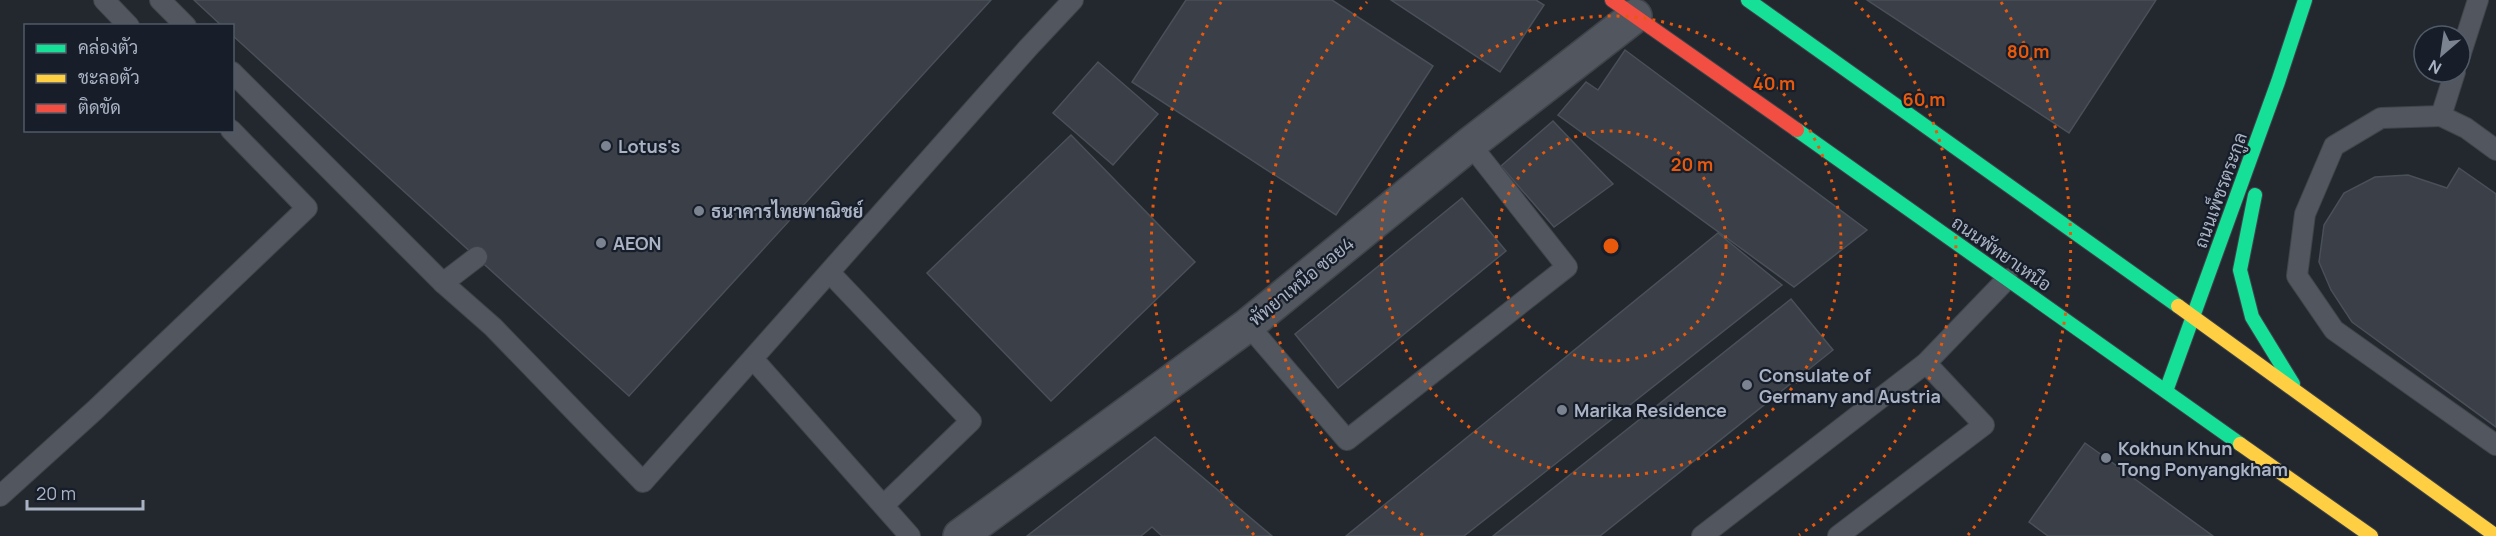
<svg xmlns="http://www.w3.org/2000/svg" width="2496" height="536" font-family="Manrope,Sarabun,sans-serif">
<style>
.building{fill:#3b3f47;stroke:#4a5058;stroke-width:1.5}
.lines{fill:none;stroke-linecap:round;stroke-linejoin:round}
.lane-casing{stroke:#40444a;stroke-width:22}
.street-casing{stroke:#40444a;stroke-width:36}
.fast-casing{stroke:#40444a;stroke-width:16}
.slow-casing{stroke:#40444a;stroke-width:16}
.jam-casing{stroke:#40444a;stroke-width:16}
.lane{stroke:#52575f;stroke-width:20}
.street{stroke:#52575f;stroke-width:33}
.fast{stroke:#16e098;stroke-width:14}
.slow{stroke:#ffcf43;stroke-width:14}
.jam{stroke:#f24e42;stroke-width:14}
.ring{fill:none;stroke:#e8590c;stroke-width:3;stroke-dasharray:3 6}
.poi-dot{fill:#7b8290;stroke:#171e2a;stroke-width:2}
.labels{text-anchor:middle;dominant-baseline:central;stroke-width:4.5;stroke-linejoin:round;paint-order:stroke}
.poi-label{font-size:18px;font-weight:bold;fill:#aab3c4;stroke:#171e2a;text-anchor:start}
.street-label{font-size:18px;fill:#aab3c4;stroke:#171e2a}
.centre{fill:#e8590c;stroke:#171e2a;stroke-width:3}
.ring-label{font-size:18px;text-anchor:middle;font-weight:bold;fill:#e8590c;stroke:#171e2a;stroke-width:4.5;stroke-linejoin:round;paint-order:stroke}
</style>
<rect width="100%" height="100%" fill="#23282f"/>
<g class="building">
<path d="M194,0H991L629,396L232,35V26H222Z"/>
<path d="M1186,0H1332L1433,66L1336,215L1132,82Z"/>
<path d="M1391,0H1536L1544,5L1500,72Z"/>
<path d="M1867,0H2156L2069,133Z"/>
<path d="M1625,50L1867,230L1794,287L1558,115L1586,82L1598,90Z"/>
<path d="M1098,62L1158,114L1113,165L1053,113Z"/>
<path d="M1553,121L1613,184L1554,227L1501,166Z"/>
<path d="M1071,135L1195,262L1051,401L927,273Z"/>
<path d="M2459,168L2496,194V427L2352,322L2331,290L2319,262L2324,225L2344,193L2375,177L2408,175L2447,188Z"/>
<path d="M1462,198L1506,251L1338,388L1295,334Z"/>
<path d="M1718,233L1782,285L1464,536H1346Z"/>
<path d="M1791,299L1833,350L1600,536H1493Z"/>
<path d="M1155,437L1272,536H1162L1152,527L1141,536H1027Z"/>
<path d="M2085,443L2106,458L2213,536H2048L2029,522Z"/>
</g>
<g class="lines">
<g class="lane-casing">
<g id="lane">
<path d="M104,0L129,26"/>
<path d="M160,0L186,26"/>
<path d="M2460,56L2478,0"/>
<path d="M232,72L443,283L493,327L643,482L1028,48L1073,0"/>
<path d="M2455,72L2441,116L2466,128L2496,150"/>
<path d="M2441,116L2381,118L2334,146L2305,214L2297,276L2334,330L2496,445"/>
<path d="M830,273L971,421L884,505"/>
<path d="M443,283L477,257"/>
<path d="M1248,325L1347,440L1567,267L1470,144"/>
<path d="M754,360L910,536"/>
<path d="M0,496L95,410L307,208L231,130"/>
<path d="M1702,536L1926,363L2007,279"/>
<path d="M1838,536L1984,425L1926,363"/>
</g>
</g>
<g class="street-casing">
<path id="street" d="M960,536L1248,325L1470,144L1635,16"/>
</g>
<g class="fast-casing">
<g id="fast">
<path d="M1748,0L2178,306"/>
<path d="M1797,130L2240,444"/>
<path d="M2255,195L2240,270L2252,317L2293,384"/>
<path d="M2166,391L2278,82L2305,0"/>
</g>
</g>
<g class="slow-casing">
<g id="slow">
<path d="M2178,306L2496,536"/>
<path d="M2240,444L2371,536"/>
</g>
</g>
<g class="jam-casing">
<path id="jam" d="M1612,0L1797,130"/>
</g>
<use href="#lane" class="lane"/>
<use href="#street" class="street"/>
<use href="#fast" class="fast"/>
<use href="#slow" class="slow"/>
<use href="#jam" class="jam"/>
</g>
<g class="ring">
<circle cx="1611" cy="246" r="115"/>
<circle cx="1611" cy="246" r="230"/>
<path d="M1423 535A345 345 0 0 1 1367 2M1855 2A345 345 0 0 1 1799 535"/>
<path d="M1254 535A460 460 0 0 1 1221 2M2001 2A460 460 0 0 1 1968 535"/>
</g>
<g class="poi-dot">
<circle cx="606" cy="146" r="6"/>
<circle cx="699" cy="211" r="6"/>
<circle cx="601" cy="243" r="6"/>
<circle cx="1747" cy="385" r="6"/>
<circle cx="1562" cy="410" r="6"/>
<circle cx="2106" cy="458" r="6"/>
</g>
<g class="labels">
<g class="poi-label">
<text x="618" y="146">Lotus's</text>
<text x="711" y="211">ธนาคารไทยพาณิชย์</text>
<text x="613" y="243">AEON</text>
<text x="1759" y="375">Consulate of<tspan x="1759" dy="21">Germany and Austria</tspan></text>
<text x="1574" y="410">Marika Residence</text>
<text x="2118" y="448">Kokhun Khun<tspan x="2118" dy="21">Tong Ponyangkham</tspan></text>
</g>
<g class="street-label">
<text transform="translate(2220 190) rotate(-70)">ถนนเพ็ชรตระกูล</text>
<text transform="translate(2002 253) rotate(35)">ถนนพัทยาเหนือ</text>
<text transform="translate(1301 281) rotate(-39)">พัทยาเหนือ ซอย4</text>
</g>
</g>
<circle cx="1611" cy="246" r="9" class="centre"/>
<g class="ring-label">
<text x="2028" y="58">80 m</text>
<text x="1774" y="90">40 m</text>
<text x="1924" y="106">60 m</text>
<text x="1692" y="171">20 m</text>
</g>
<rect x="24" y="24" width="210" height="108" fill="#171e2a" stroke="#525a68" stroke-width="1.5"/>
<rect x="36" y="44" width="30" height="9" fill="#16e098" stroke="#525a68" stroke-width="1.5"/>
<text x="78" y="54" font-size="18" fill="#aab3c4">คล่องตัว</text>
<rect x="36" y="74" width="30" height="9" fill="#ffcf43" stroke="#525a68" stroke-width="1.5"/>
<text x="78" y="84" font-size="18" fill="#aab3c4">ชะลอตัว</text>
<rect x="36" y="104" width="30" height="9" fill="#f24e42" stroke="#525a68" stroke-width="1.5"/>
<text x="78" y="114" font-size="18" fill="#aab3c4">ติดขัด</text>
<g transform="translate(2442 54) rotate(209)"><circle r="28" fill="#171e2a" stroke="#525a68" stroke-width="1.5"/>
<path d="M0-4.5L10 22L0 15L-10 22Z" fill="#7b8290"/>
<text y="-9" font-size="16" font-weight="bold" text-anchor="middle" fill="#aab3c4">N</text>
</g>
<path d="M27 500v9h116v-9" fill="none" stroke="#aab3c4" stroke-width="3"/>
<text x="36" y="500" font-size="18" fill="#aab3c4" stroke="#171e2a" stroke-width="4.5" paint-order="stroke">20 m</text>
</svg>
